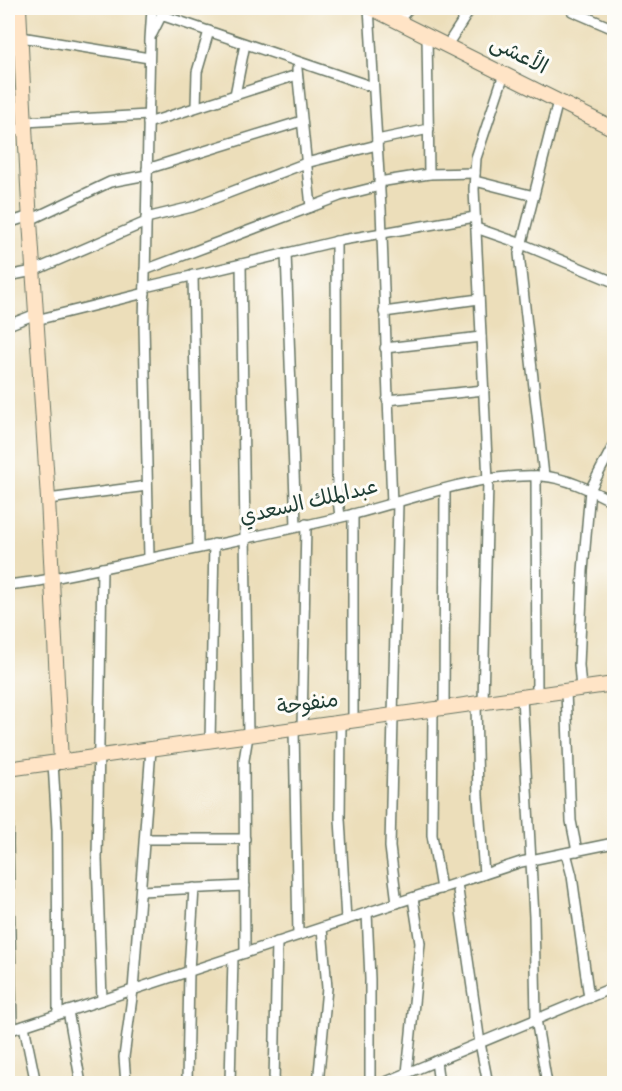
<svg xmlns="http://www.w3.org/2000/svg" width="622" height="1091" font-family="Dekko,'Playpen Sans Arabic',sans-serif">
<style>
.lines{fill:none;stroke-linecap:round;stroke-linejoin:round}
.street-casing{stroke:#677563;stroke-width:12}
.secondary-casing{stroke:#677563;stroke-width:16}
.street{stroke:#fff;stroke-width:9}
.secondary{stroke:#ffe4c6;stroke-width:14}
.labels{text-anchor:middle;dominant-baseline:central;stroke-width:6;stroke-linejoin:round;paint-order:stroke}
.street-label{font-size:21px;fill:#1f3d34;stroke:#fdfcf7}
</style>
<rect width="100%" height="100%" fill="#fdfcf7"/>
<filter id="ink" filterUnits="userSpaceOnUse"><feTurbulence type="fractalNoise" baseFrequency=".0167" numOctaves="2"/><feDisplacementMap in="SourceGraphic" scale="12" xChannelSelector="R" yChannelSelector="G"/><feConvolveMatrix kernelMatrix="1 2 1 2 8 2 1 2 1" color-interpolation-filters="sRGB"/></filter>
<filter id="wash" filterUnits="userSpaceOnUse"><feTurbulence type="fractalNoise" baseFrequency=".008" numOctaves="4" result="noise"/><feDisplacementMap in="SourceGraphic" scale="24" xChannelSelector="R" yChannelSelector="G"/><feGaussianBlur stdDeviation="1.35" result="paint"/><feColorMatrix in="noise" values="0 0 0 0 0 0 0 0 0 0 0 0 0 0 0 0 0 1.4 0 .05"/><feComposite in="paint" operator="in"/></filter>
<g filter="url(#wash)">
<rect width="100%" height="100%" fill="#ecdeba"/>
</g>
<g filter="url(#ink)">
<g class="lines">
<g class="street-casing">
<g id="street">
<path d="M369,8L381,209L392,504"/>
<path d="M572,11L614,29"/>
<path d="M161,15L373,87"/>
<path d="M403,15L409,8"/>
<path d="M152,34L165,8"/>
<path d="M427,35L429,174"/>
<path d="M21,37L149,58"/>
<path d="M451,39L471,8"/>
<path d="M8,48L21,50"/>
<path d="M297,69L311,207"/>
<path d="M235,95L245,44"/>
<path d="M196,107L197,72L209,31"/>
<path d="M25,122L148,115"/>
<path d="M148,123L297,75"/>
<path d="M8,130L25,129"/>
<path d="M377,140L429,129"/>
<path d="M147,169L302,121"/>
<path d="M475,181L534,196"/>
<path d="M379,182L429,174L475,173"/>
<path d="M146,218L192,207L306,163L377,145"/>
<path d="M30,220L110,182L147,175"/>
<path d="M8,223L30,216"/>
<path d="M476,228L522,244L614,282"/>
<path d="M336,241L337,490L340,517"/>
<path d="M286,253L296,526"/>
<path d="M241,264L248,736L244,760L245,953"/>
<path d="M145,270L340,196L380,186"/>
<path d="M193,275L198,547"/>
<path d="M8,276L33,271L146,222"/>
<path d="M145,287L342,240L475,217"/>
<path d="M384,312L479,299"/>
<path d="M36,320L145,293"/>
<path d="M8,325L36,314"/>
<path d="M385,348L481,337"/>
<path d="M387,400L484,390"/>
<path d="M536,476L537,695"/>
<path d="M544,476L519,254L558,101"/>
<path d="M48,499L147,486"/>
<path d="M353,514V721"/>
<path d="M149,558L144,325L150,39L152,8"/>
<path d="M102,568L97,859L102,1000"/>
<path d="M8,585L39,581C141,560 244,540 346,516C408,501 479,472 542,476C568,478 592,491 614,502"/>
<path d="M581,689L579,665L583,571L590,490L614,444"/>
<path d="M566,691L571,821L577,851"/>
<path d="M522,697L534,917L536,1019L547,1084"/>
<path d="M483,703L488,481L474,189L476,158L504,74"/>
<path d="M476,704L478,796L484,874"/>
<path d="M444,708L445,489"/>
<path d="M433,710L432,835L441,889"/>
<path d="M341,723L340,819L346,920"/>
<path d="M302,728L306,524"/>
<path d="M294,729L298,935"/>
<path d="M210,741L214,544"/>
<path d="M53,763L57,829L58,1014"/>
<path d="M9,769L8,844L12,1029"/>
<path d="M145,839H245"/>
<path d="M566,853L572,876L589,998"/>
<path d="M457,883L480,1043L488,1084"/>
<path d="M141,891L245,886"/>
<path d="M397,903L390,847L398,502"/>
<path d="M367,913L370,979V1084"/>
<path d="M68,1011L81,1084"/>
<path d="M24,1026L36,1084"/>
<path d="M8,1031L521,862L614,843"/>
<path d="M436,1061L439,1084"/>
<path d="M407,1073L420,943L413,898"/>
<path d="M126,1084L124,1057L133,990L151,749"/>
<path d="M187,1084L189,971L194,888"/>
<path d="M230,1084L233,957"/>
<path d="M274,1084L277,942"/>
<path d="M318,1084L327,988L322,928"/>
<path d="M381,1084L614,987"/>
</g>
</g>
<g class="secondary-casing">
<g id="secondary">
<path d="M19,8L29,205L48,499L61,762"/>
<path d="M371,8L614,129"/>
<path d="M8,769L614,684"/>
</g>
</g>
<use href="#street" class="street"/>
<use href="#secondary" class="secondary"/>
</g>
</g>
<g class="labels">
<g class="street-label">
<text transform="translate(518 57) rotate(27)">الأعشى</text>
<text transform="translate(309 504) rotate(-13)">عبدالملك السعدي</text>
<text transform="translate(308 706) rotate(-8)">منفوحة</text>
</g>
</g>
<rect width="622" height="1091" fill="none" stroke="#fdfcf7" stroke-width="30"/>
</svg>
